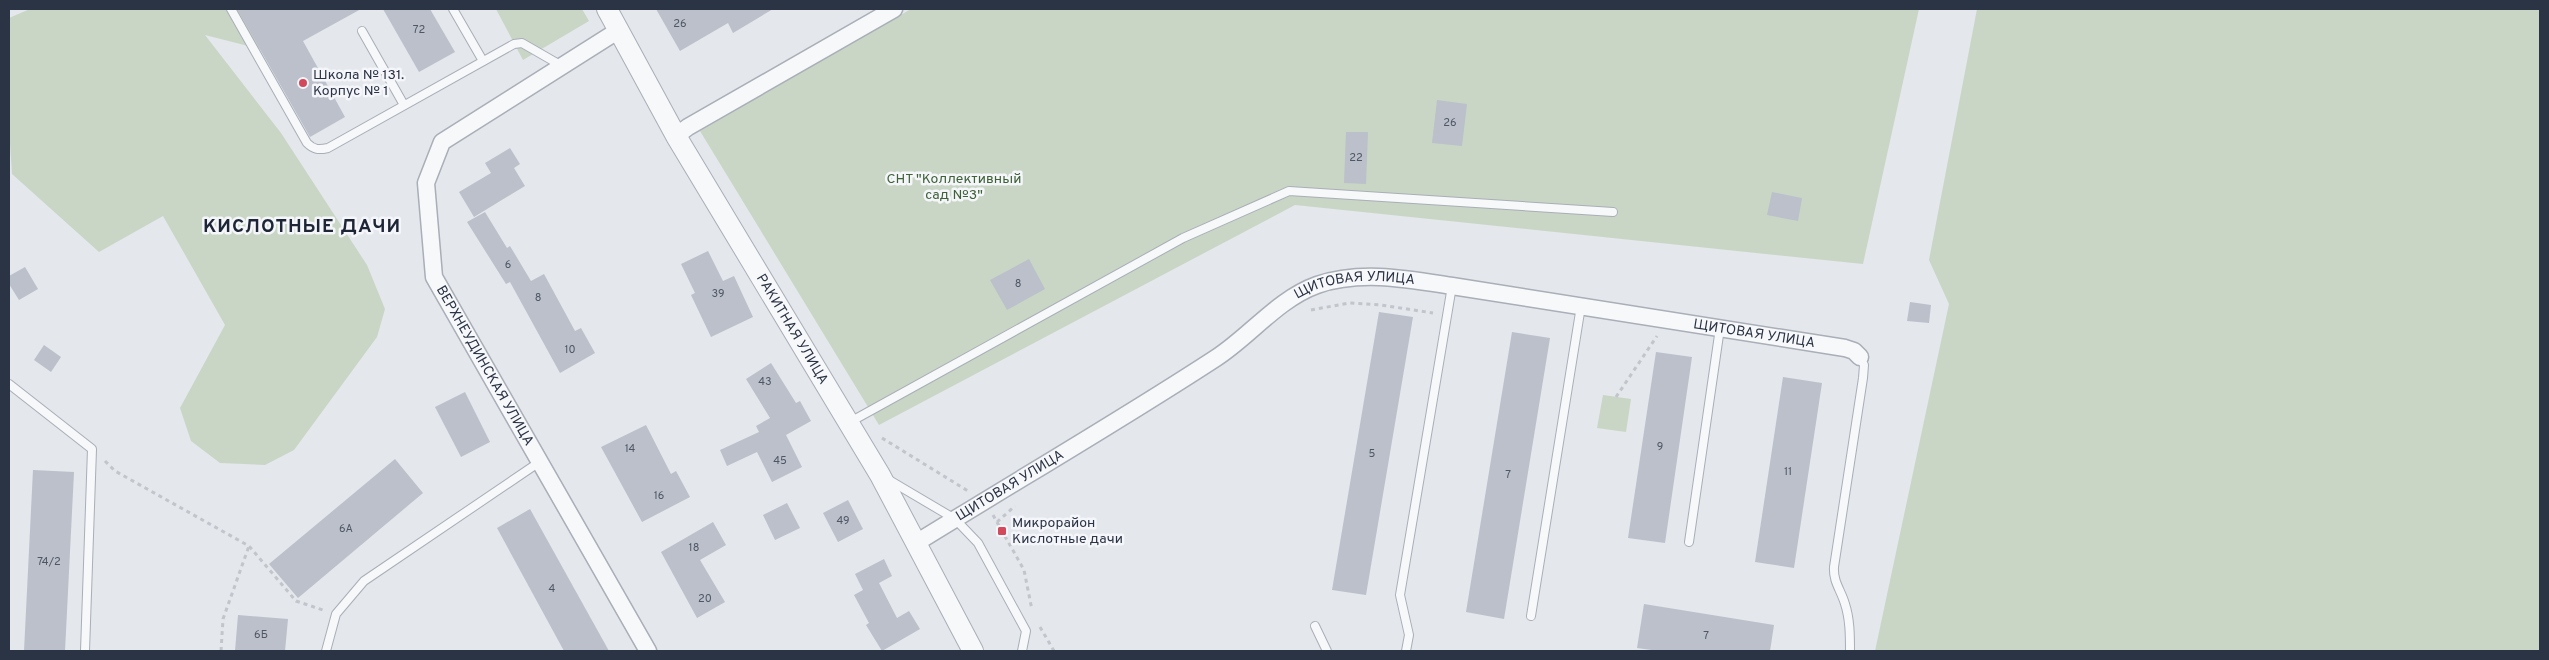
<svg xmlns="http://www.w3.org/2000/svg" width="2549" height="660" font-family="Overpass,sans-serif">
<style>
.green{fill:#c9d6c5}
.building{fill:#bbc0ca}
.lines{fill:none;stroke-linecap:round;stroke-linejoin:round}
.service-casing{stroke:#a9aeb7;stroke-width:10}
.minor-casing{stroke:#a9aeb7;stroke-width:19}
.tertiary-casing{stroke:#a9aeb7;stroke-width:22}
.path{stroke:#c2c5cb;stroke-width:3;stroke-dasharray:4 4;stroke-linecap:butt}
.service{stroke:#f7f8fa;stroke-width:8}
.minor{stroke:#f7f8fa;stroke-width:16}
.tertiary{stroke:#f7f8fa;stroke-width:20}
.poi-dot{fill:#d1495b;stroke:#f4f6f9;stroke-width:2}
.labels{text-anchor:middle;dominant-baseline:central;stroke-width:5;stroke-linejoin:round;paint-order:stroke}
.number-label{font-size:11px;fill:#4f5766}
.poi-label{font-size:14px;fill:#2b3445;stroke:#f4f6f9;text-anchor:start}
.park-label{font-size:14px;fill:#3f6138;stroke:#f4f6f9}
.street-label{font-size:14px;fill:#2b3445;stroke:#f4f6f9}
.district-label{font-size:19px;font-weight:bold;letter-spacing:1px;fill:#1d2536;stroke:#f4f6f9}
</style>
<rect width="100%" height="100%" fill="#e4e7ec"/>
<g class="green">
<path d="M30,9H238L260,49L205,35L281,133L367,265L385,309L377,337L294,450L265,465L220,463L191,441L180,408L225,325L163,216L99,252L12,174L9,128V18Z"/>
<path d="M496,9H582L589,21L523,60Z"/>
<path d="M911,9H1919L1863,264L1295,205L879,425L700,131Z"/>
<path d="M1977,9H2540V651H1875L1949,304L1929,260Z"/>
<path d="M1603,395L1631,399L1626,432L1597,428Z"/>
</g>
<g class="building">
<path d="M237,9H361L303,41L345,117L310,137Z"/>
<path d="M383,9H430L455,52L419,72Z"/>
<path d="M656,9H773L733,33L728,23L680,51Z"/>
<path d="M1437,100L1467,104L1462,146L1432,143Z"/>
<path d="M1346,132H1368L1366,184L1344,183Z"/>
<path d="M510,148L520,164L514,168L525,186L474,217L459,192L491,173L485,163Z"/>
<path d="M1772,192L1802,198L1798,221L1767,215Z"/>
<path d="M485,212L507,248L510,246L531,281L544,274L575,331L581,328L595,353L560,373L510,282L506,284L467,222Z"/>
<path d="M708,251L723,281L734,276L753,317L711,337L691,295L695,293L681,264Z"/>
<path d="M1029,259L1045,289L1007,310L990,280Z"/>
<path d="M25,267L38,289L19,300L9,284V276Z"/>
<path d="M1910,302L1931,305L1929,323L1907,321Z"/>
<path d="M1379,312L1413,317L1366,595L1332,590Z"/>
<path d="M1512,332L1550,338L1504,619L1466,612Z"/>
<path d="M44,345L61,357L51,372L34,360Z"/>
<path d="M1656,352L1692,357L1665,543L1628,538Z"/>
<path d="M771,363L796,403L800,401L811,421L786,435L802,467L772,482L757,452L727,466L720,450L759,432L756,426L770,418L746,379Z"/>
<path d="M1783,377L1822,383L1794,568L1755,562Z"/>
<path d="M465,392L490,442L461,457L435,407Z"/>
<path d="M646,425L671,474L676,471L690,497L642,522L601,447Z"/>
<path d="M395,459L423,493L298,598L269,564Z"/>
<path d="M33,470L74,472L65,651H24Z"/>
<path d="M848,500L863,529L838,542L823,513Z"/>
<path d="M787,503L800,528L775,540L763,515Z"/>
<path d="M530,509L609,651H564L497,528Z"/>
<path d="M713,522L726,545L700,560L725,602L697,618L661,552Z"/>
<path d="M884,559L892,576L879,583L897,618L909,611L920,629L882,651L866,625L869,623L854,595L863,590L855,574Z"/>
<path d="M1644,604L1774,625L1770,651H1659L1637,648Z"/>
<path d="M238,615L288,619L285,651H235Z"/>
</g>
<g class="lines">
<g class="service-casing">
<g id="service">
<path d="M231,9L307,143C314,150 319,150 328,148L514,44L522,43L562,66"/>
<path d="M453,9L483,61"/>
<path d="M362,31L404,105"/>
<path d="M9,384L92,449L85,651"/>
<path d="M850,422L1183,238L1289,191L1613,212"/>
<path d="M889,480L955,519L978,543L1026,631L1022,651"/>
<path d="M1689,542L1720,328"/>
<path d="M1531,616L1581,306"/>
<path d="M1315,626L1327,651"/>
<path d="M326,651L336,614L364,581L538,463"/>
<path d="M1406,651L1409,635L1400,595L1452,286"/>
<path d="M1850,651C1850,636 1850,619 1845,604C1841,590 1833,582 1834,567L1863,378L1864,365L1860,357"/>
</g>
</g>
<g class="minor-casing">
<g id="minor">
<path id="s1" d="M619,30L442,142L426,183L434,277L648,651"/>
<path d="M676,136L688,127L894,9"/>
<path id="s2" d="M916,543C1016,481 1118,422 1216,358C1250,336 1278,299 1317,285C1361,270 1407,279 1452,286L1845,348L1854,351L1860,357"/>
</g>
</g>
<g class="tertiary-casing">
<g id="tertiary">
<path id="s3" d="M607,9L676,136L880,475L973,651"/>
</g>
</g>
<g class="path">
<path d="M1311,310L1349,303L1381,305L1433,313"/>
<path d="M1616,397L1657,336"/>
<path d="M882,438L968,491"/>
<path d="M105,461L115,471L249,546L296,601L323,610"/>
<path d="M993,515L1024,570L1032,610"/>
<path d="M997,522L1015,506"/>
<path d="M1040,627L1054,651"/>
<path d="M221,651L223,619L249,546"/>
</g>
<use href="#service" class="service"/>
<use href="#minor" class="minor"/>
<use href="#tertiary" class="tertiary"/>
</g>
<g class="poi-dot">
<circle cx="303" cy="83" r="5"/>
<rect x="997" y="526" width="10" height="10" rx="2.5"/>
</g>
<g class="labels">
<g class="number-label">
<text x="680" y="24">26</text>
<text x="419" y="30">72</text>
<text x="1450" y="123">26</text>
<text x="1356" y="158">22</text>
<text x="508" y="265">6</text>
<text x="1018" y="284">8</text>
<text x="718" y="294">39</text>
<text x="538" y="298">8</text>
<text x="570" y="350">10</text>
<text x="765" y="382">43</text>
<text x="1660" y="447">9</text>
<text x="630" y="449">14</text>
<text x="1372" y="454">5</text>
<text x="780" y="461">45</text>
<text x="1788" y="472">11</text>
<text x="1508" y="475">7</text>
<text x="659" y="496">16</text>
<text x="843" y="521">49</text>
<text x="346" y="529">6А</text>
<text x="694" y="548">18</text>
<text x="49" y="562">74/2</text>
<text x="552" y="589">4</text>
<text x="705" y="599">20</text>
<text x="261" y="635">6Б</text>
<text x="1706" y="636">7</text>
</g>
<g class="poi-label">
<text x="313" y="75">Школа № 131.<tspan x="313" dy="16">Корпус № 1</tspan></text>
<text x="1012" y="523">Микрорайон<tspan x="1012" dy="16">Кислотные дачи</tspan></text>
</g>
<g class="park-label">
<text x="954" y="179">СНТ "Коллективный<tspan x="954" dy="16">сад №3"</tspan></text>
</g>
<g class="street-label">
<text stroke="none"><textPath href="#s2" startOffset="515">ЩИТОВАЯ УЛИЦА</textPath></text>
<text stroke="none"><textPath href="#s3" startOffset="370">РАКИТНАЯ УЛИЦА</textPath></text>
<text stroke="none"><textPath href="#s2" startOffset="920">ЩИТОВАЯ УЛИЦА</textPath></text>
<text stroke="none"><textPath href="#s1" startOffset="450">ВЕРХНЕУДИНСКАЯ УЛИЦА</textPath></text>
<text stroke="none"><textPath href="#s2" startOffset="110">ЩИТОВАЯ УЛИЦА</textPath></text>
</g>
<g class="district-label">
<text x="302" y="227">КИСЛОТНЫЕ ДАЧИ</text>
</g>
</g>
<rect width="2549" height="660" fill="none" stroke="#2b3445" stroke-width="20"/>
</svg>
